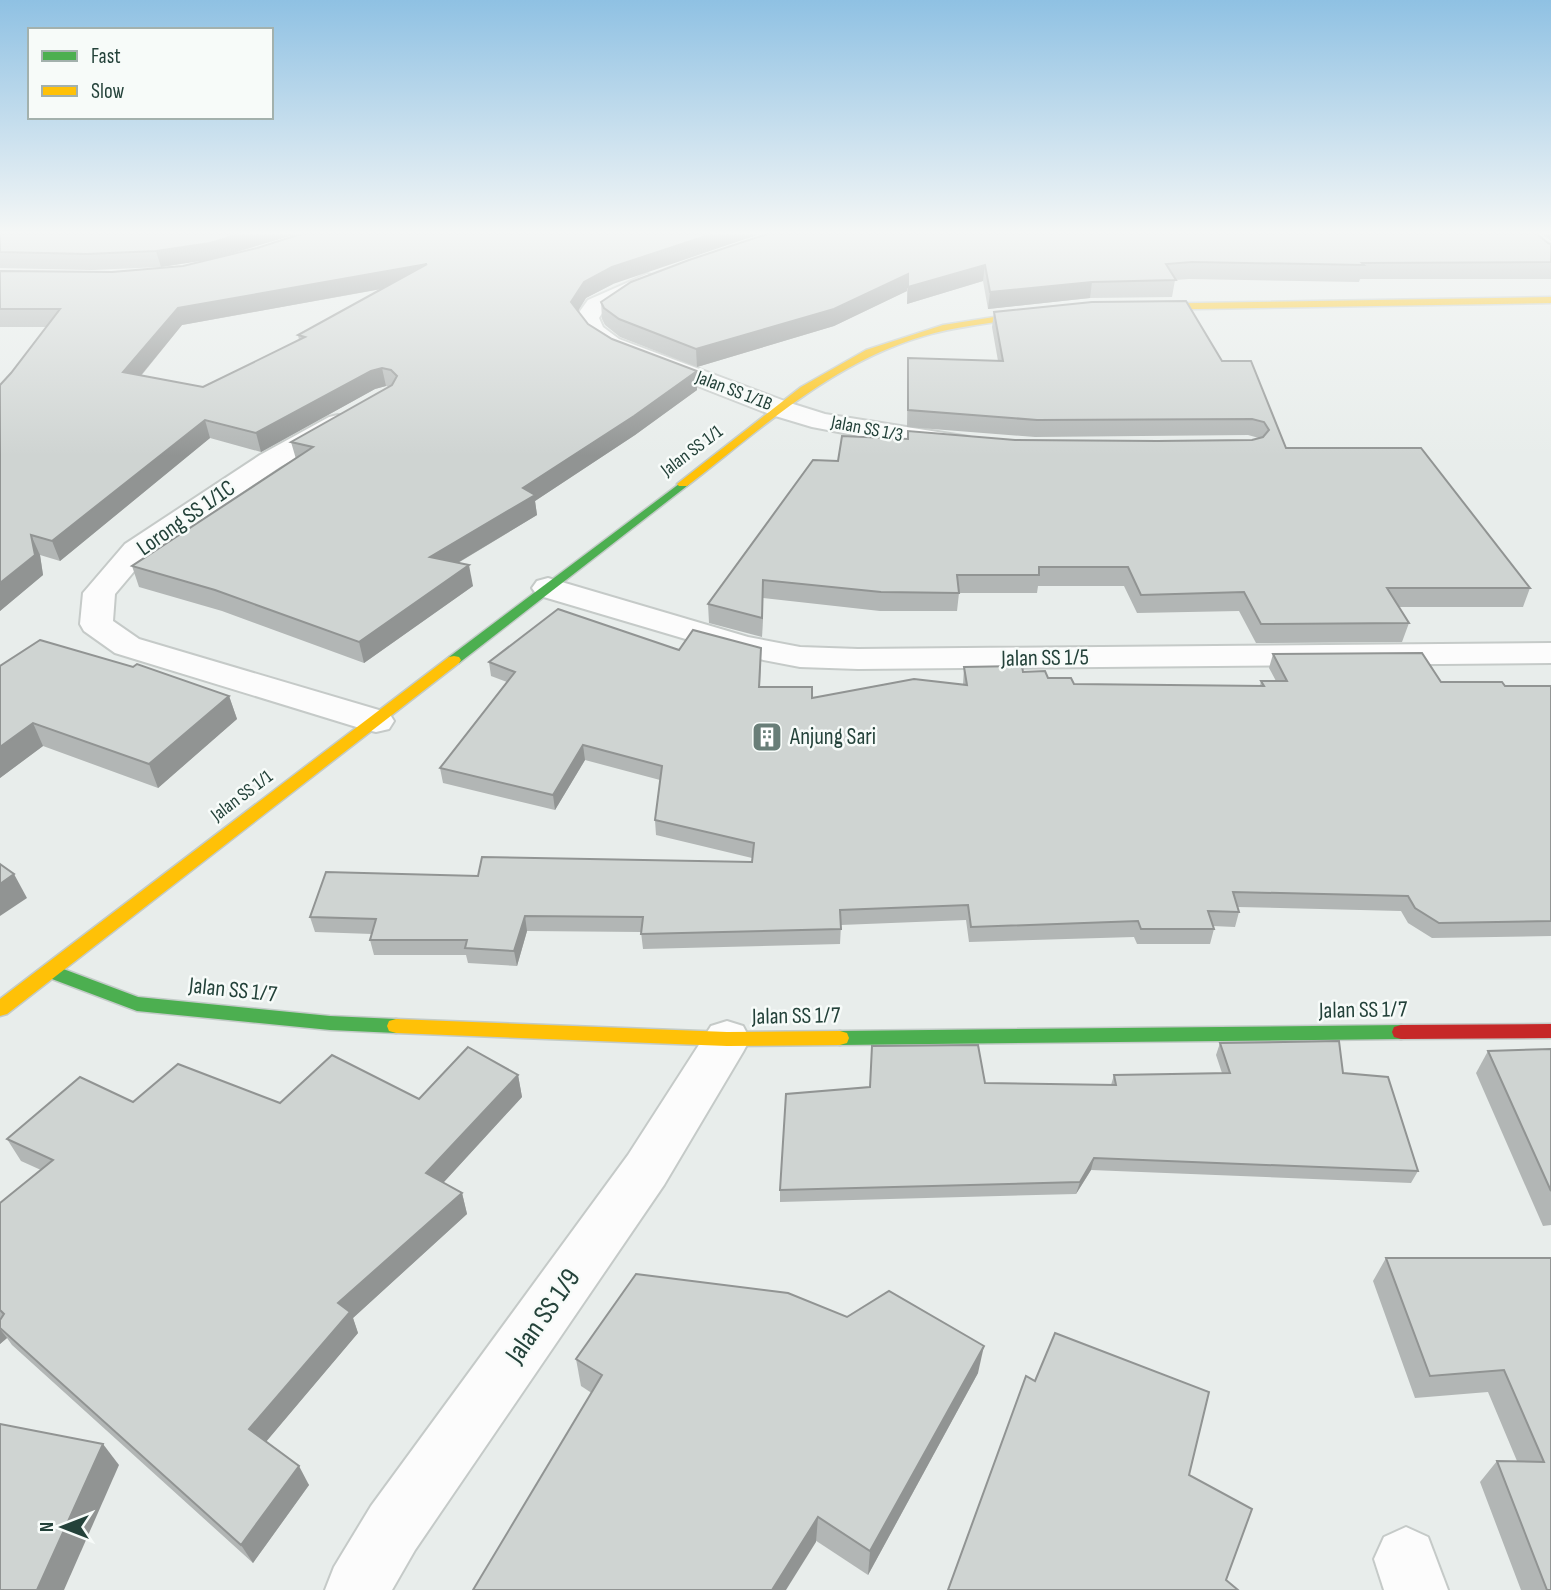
<svg xmlns="http://www.w3.org/2000/svg" width="1551" height="1590" font-family="'Sofia Sans Condensed',sans-serif">
<style>
.lines{fill:none;stroke-linecap:round;stroke-linejoin:round}
.street-casing{stroke:#c5cac8;stroke-width:4}
.fast-casing{stroke:#c3cbc8;stroke-width:3}
.slow-casing{stroke:#c3cbc8;stroke-width:3}
.jam-casing{stroke:#c3cbc8;stroke-width:3}
.street{fill:#fcfcfc;fill-rule:evenodd}
.fast{fill:#4caf50;fill-rule:evenodd}
.slow{fill:#ffc107;fill-rule:evenodd}
.jam{fill:#c62828;fill-rule:evenodd}
.wall{fill:#b2b6b5;fill-rule:evenodd}
.shaded-wall{fill:#919493}
.building{fill:#cfd4d2;stroke:#919493;stroke-width:2;fill-rule:evenodd}
.labels{text-anchor:middle;dominant-baseline:central;stroke-width:5;stroke-linejoin:round;paint-order:stroke}
.far-street-label{font-size:19px;fill:#24423a;stroke:#f7fbf9}
.street-label{font-size:23px;fill:#24423a;stroke:#f7fbf9}
.poi-label{font-size:23px;fill:#24423a;stroke:#f7fbf9;text-anchor:start}
.near-street-label{font-size:28px;fill:#24423a;stroke:#f7fbf9}
</style>
<rect width="100%" height="100%" fill="#e8edeb"/>
<g class="lines">
<g class="street-casing">
<g id="street">
<path d="M647,274L655,276L658,281L655,286L604,310L599,318L603,327L619,339L790,403L825,414L969,437L973,443L969,449L959,451L907,445L812,427L772,415L603,349L585,336L575,318L588,300Z"/>
<path d="M338,415L347,417L351,423L347,429L280,467L147,556L115,594L113,621L139,639L389,713L394,721L389,729L376,732L363,729L115,653L84,631L80,624L83,593L125,544L260,455L329,417Z"/>
<path d="M548,578L748,637L800,647L858,649L1551,643V663L858,669L800,667L743,656L537,595L532,588L537,581Z"/>
<path d="M727,1021L743,1026L750,1039L743,1052L664,1185L415,1550L392,1590H325L334,1567L371,1506L628,1155L711,1026Z"/>
<path d="M1406,1527L1428,1537L1448,1590H1384L1374,1559L1384,1537Z"/>
</g>
</g>
<g class="fast-casing">
<g id="fast">
<path d="M683,481L689,484L687,486L459,663H449L447,660L449,657Z"/>
<path d="M50,964L138,997L330,1016L396,1019L403,1021L405,1026L403,1031L396,1033L330,1030L137,1011L44,976L41,971L44,966Z"/>
<path d="M1401,1025L1408,1027L1410,1032L1408,1037L1401,1039L840,1045L833,1043L831,1038L833,1033L840,1031Z"/>
</g>
</g>
<g class="slow-casing">
<g id="slow">
<path d="M1551,297V303L1137,310L1132,307L1137,304Z"/>
<path d="M1046,309L1049,310V314C1007,322 965,324 924,336C831,363 761,429 687,486H679L677,484L801,387L866,350L943,325Z"/>
<path d="M454,656L459,657L461,660L459,663L7,1014L0,1016V999L449,657Z"/>
<path d="M396,1019L727,1032L840,1031L847,1033L849,1038L847,1043L840,1045L727,1046L396,1033L389,1031L387,1026L389,1021Z"/>
</g>
</g>
<g class="jam-casing">
<path id="jam" d="M1551,1024V1038L1401,1039L1394,1037L1392,1032L1394,1027L1401,1025Z"/>
</g>
<use href="#street" class="street"/>
<use href="#fast" class="fast"/>
<use href="#slow" class="slow"/>
<use href="#jam" class="jam"/>
</g>
<g class="wall">
<path d="M0,234H296L219,257L613,284L586,298L578,311L588,324L697,390L635,435L535,501L537,515L458,563L473,586L364,663L222,611L139,587L132,566L296,459L291,442L389,387L386,386L375,389L261,452L210,438L60,561L40,555L43,575L0,611L11,373L47,327H0V271L112,272L183,266L210,259L161,267L92,270L0,268ZM382,289L298,335L299,340L203,387L141,376L182,325Z"/>
<path d="M767,234L1548,243L1551,244V279H1360L1359,282L1189,279L1175,280L1172,297L1090,298L988,309L983,281L907,304V291L834,326L697,367L620,337L605,325L602,319L601,302Z"/>
<path d="M1542,234H1551V241Z"/>
<path d="M994,312L1222,361L1286,448L1530,588L1523,607H1399L1409,623L1402,642L1256,643L1239,611L1137,613L1124,586H1038L1037,593H959L957,611H880L763,598L762,637L709,623L708,604L838,461L908,439V431L1015,440L1157,441L1252,440L1259,438L1248,435L1035,437L907,427L908,358L998,361L992,327Z"/>
<path d="M679,650L761,662L760,687L812,698L963,685L964,667L1023,672L1074,684L1260,686L1261,681H1276L1269,668L1273,654L1441,682L1505,686H1551V936L1432,938L1408,923L1401,911L1238,907L1239,912L1235,927L1213,926L1214,929L1210,944H1137L1134,937L969,942L966,920L841,925L840,944L643,949L641,932L527,931L517,966L468,963L466,955H374L370,940L372,934L315,932L310,917L478,876L752,862V858L656,835L655,820L660,780L585,760L555,810L443,783L440,768L507,682L491,676L489,662Z"/>
<path d="M0,666L229,696L237,719L158,788L43,746L0,778Z"/>
<path d="M1220,1043L1343,1073L1418,1171L1411,1183L1091,1170L1076,1194L780,1202V1190L985,1083L1111,1085L1114,1075L1222,1073L1216,1055Z"/>
<path d="M1551,1049V1225L1543,1226L1476,1073L1488,1051Z"/>
<path d="M518,1075L522,1097L443,1183L462,1193L467,1214L353,1318L358,1333L266,1441L309,1485L253,1563L12,1345L7,1338L0,1344V1203L41,1170L21,1161L7,1139L133,1102L280,1103L419,1099Z"/>
<path d="M1386,1258H1551V1590H1521L1480,1482L1497,1461H1517L1488,1392L1415,1398L1373,1281Z"/>
<path d="M576,1359L978,1373L868,1575L581,1386Z"/>
</g>
<g class="shaded-wall">
<path d="M240,234H296L214,259L161,267L156,251Z"/>
<path d="M712,234H760L613,284L586,298L573,319L571,302L584,282L612,267Z"/>
<path d="M427,264L430,280L182,325L128,391L123,372L178,308Z"/>
<path d="M985,265L983,281L907,304L908,287Z"/>
<path d="M908,274L907,291L834,326L697,367L696,349Z"/>
<path d="M1092,282L1090,298L988,309L990,292Z"/>
<path d="M382,368L386,386L375,389L261,452L256,433L371,371Z"/>
<path d="M697,371V390L635,435L535,501L537,515L434,577L430,557L523,488Z"/>
<path d="M205,420L210,438L60,561L52,541Z"/>
<path d="M31,535L40,555L43,575L0,611V583Z"/>
<path d="M469,565L473,586L364,663L359,642Z"/>
<path d="M763,580V598L762,637V618Z"/>
<path d="M229,696L237,719L158,788L149,764Z"/>
<path d="M33,723L43,746L0,778V747Z"/>
<path d="M583,745L585,760L555,810L553,795Z"/>
<path d="M14,874L27,898L0,916V884Z"/>
<path d="M525,916L527,931L517,966L514,951Z"/>
<path d="M518,1075L522,1097L432,1195L426,1173Z"/>
<path d="M1094,1158L1091,1170L1076,1194L1080,1182Z"/>
<path d="M462,1193L467,1214L353,1318L358,1333L260,1449L249,1429L338,1303Z"/>
<path d="M0,1329L7,1338L0,1344Z"/>
<path d="M984,1346L978,1373L868,1575L870,1551Z"/>
<path d="M103,1444L119,1465L64,1590H37Z"/>
<path d="M299,1466L309,1485L253,1563L241,1545Z"/>
<path d="M818,1517L816,1542L786,1590H772Z"/>
</g>
<g class="building">
<path d="M0,234H240L210,243L156,251L87,254L0,252Z"/>
<path d="M301,234H712L612,267L584,282L571,302L588,324L612,339L697,371L634,416L523,488L535,495L430,557L469,565L359,642L215,590L132,566L313,447L291,442L392,385L397,376L391,370L382,368L371,371L256,433L205,420L52,541L31,535L35,555L0,583V385L11,373L60,309H0V271L112,272L183,266L257,248ZM427,264L298,335L305,337L203,387L123,372L178,308Z"/>
<path d="M767,234H1537L1548,243L1551,244V262L1362,263L1364,265L1192,262L1166,264L1176,280L1092,282L990,292L985,265L908,287V274L834,309L696,349L619,319L604,308L601,302L631,282L689,260Z"/>
<path d="M1186,301L1222,361H1251L1286,448H1421L1530,588H1387L1409,623L1261,624L1244,592L1141,595L1128,567H1039V575H957L959,593L881,592L763,580L762,618L708,604L813,460L838,461L842,436L908,439V431L1015,440L1157,441L1252,440L1263,437L1269,430L1264,422L1252,419L1037,420L908,410V358L1003,361L994,312L1092,302Z"/>
<path d="M558,609L679,650L693,630L761,648L759,687H812V698L914,679L967,685L964,667L1022,666L1023,672L1045,671L1048,678H1071L1074,684L1264,686L1261,681H1287L1273,654L1422,653L1441,682H1502L1505,686H1551V921L1439,923L1415,908L1408,896L1233,892L1239,912L1208,911L1214,929H1141L1138,921L971,927L968,905L840,910L841,929L641,934L643,917L525,916L514,951L465,948L467,940H370L376,919L310,917L326,872L478,876L482,857L752,862L754,843L655,820L662,766L583,745L553,795L440,768L515,672L489,662Z"/>
<path d="M40,640L133,667L137,664L229,696L149,764L33,723L0,747V666Z"/>
<path d="M0,864L14,874L0,884Z"/>
<path d="M1339,1041L1343,1073L1388,1077L1418,1171L1094,1158L1080,1182L780,1190L786,1094L870,1087L872,1046L978,1045L985,1083L1116,1085L1114,1075L1230,1073L1220,1043Z"/>
<path d="M468,1047L518,1075L426,1173L462,1193L338,1303L350,1312L249,1429L299,1466L241,1545L0,1328V1320L4,1314L0,1310V1203L53,1160L7,1139L80,1077L133,1102L178,1064L280,1103L332,1055L419,1099Z"/>
<path d="M1551,1049V1191L1488,1051Z"/>
<path d="M1386,1258H1551V1590H1547L1497,1461L1544,1462L1504,1370L1430,1376Z"/>
<path d="M636,1274L788,1293L847,1317L889,1291L984,1346L870,1551L818,1517L772,1590H473L602,1375L576,1359Z"/>
<path d="M1055,1333L1209,1392L1189,1475L1252,1509L1226,1580L1238,1590H948L1026,1376L1035,1381Z"/>
<path d="M0,1424L103,1444L37,1590H0Z"/>
</g>
<linearGradient id="sky" x2="0" y2="1"><stop stop-color="#8fc1e3"/><stop offset="0.51" stop-color="#f5f7f6"/><stop offset="1" stop-color="#f5f7f6" stop-opacity="0"/></linearGradient>
<rect width="1551" height="456" fill="url(#sky)"/>
<defs>
<g id="building-square" transform="scale(1.575)"><rect x="-9" y="-9" width="18" height="18" rx="4" fill="#697e78" stroke="#f7fbf9"/><path d="M-4-6H4V6H1V3H-1V6H-4ZM-2.5-4.3h1.7v1.8h-1.7ZM.8-4.3h1.7v1.8H.8ZM-2.5-1h1.7V.8h-1.7ZM.8-1h1.7V.8H.8Z" fill="#fff"/></g>
</defs>
<g fill-rule="evenodd">
<use href="#building-square" x="767" y="737"/>
</g>
<g class="labels">
<g class="far-street-label">
<text transform="translate(734 391) rotate(21)">Jalan SS 1/1B</text>
<text transform="translate(867 429) rotate(11)">Jalan SS 1/3</text>
<text transform="translate(692 451) rotate(-37)">Jalan SS 1/1</text>
<text transform="translate(242 796) rotate(-37)">Jalan SS 1/1</text>
</g>
<g class="street-label">
<text transform="translate(186 518) rotate(-35)">Lorong SS 1/1C</text>
<text transform="translate(1045 658) rotate(-1)">Jalan SS 1/5</text>
<text transform="translate(233 990) rotate(6)">Jalan SS 1/7</text>
<text transform="translate(1363 1010) rotate(-1)">Jalan SS 1/7</text>
<text transform="translate(796 1016) rotate(-1)">Jalan SS 1/7</text>
</g>
<g class="poi-label">
<text x="790" y="737">Anjung Sari</text>
</g>
<g class="near-street-label">
<text transform="translate(543 1316) rotate(-55)">Jalan SS 1/9</text>
</g>
</g>
<rect x="28" y="28" width="245" height="91" fill="#f7fbf9" stroke="#a3b1ad" stroke-width="2"/>
<rect x="42" y="51" width="35" height="10" fill="#4caf50" stroke="#a3b1ad" stroke-width="2"/>
<text x="91" y="63" font-size="21" fill="#24423a">Fast</text>
<rect x="42" y="86" width="35" height="10" fill="#ffc107" stroke="#a3b1ad" stroke-width="2"/>
<text x="91" y="98" font-size="21" fill="#24423a">Slow</text>
<g transform="translate(63 1527) rotate(270)" stroke="#f7fbf9" stroke-width="5" paint-order="stroke">
<path d="M0-5L12 26L0 18L-12 26Z" fill="#24423a"/>
<text y="-10" font-size="19" font-weight="bold" text-anchor="middle" fill="#24423a">N</text>
</g>
</svg>
